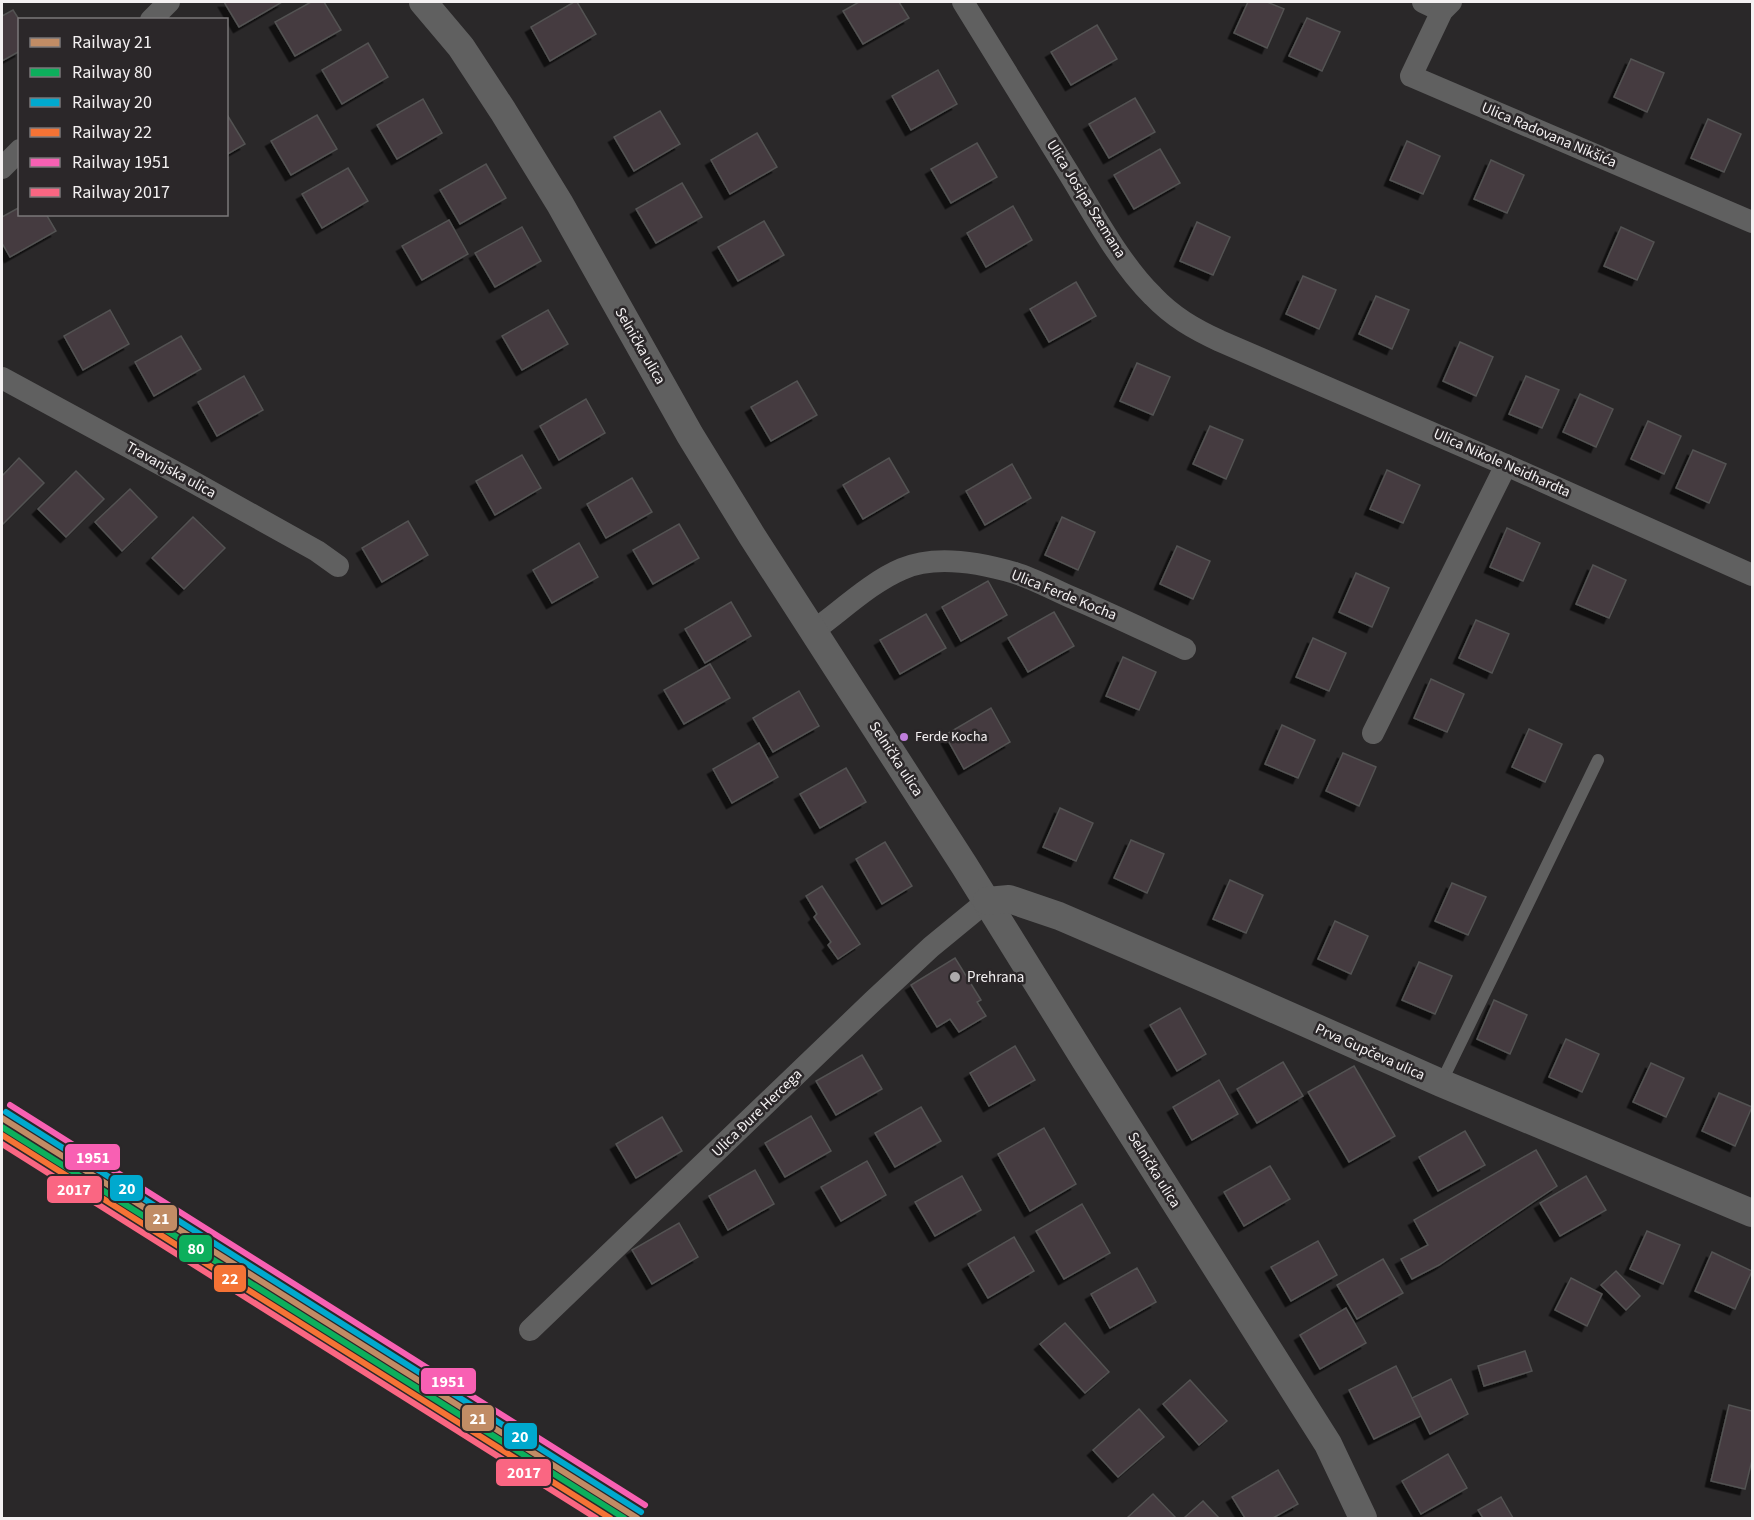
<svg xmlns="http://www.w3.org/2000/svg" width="1754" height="1520" font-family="'Source Sans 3',sans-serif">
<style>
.building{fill:#443b3f;stroke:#535252;stroke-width:1.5;filter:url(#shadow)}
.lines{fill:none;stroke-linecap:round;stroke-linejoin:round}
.service{stroke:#606060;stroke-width:12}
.minor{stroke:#606060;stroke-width:22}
.tertiary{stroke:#606060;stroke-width:28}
.rail-1-casing{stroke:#2b2729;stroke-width:10}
.rail-2-casing{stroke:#2b2729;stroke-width:10}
.rail-3-casing{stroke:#2b2729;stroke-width:10}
.rail-4-casing{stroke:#2b2729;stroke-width:10}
.rail-5-casing{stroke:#2b2729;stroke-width:10}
.rail-6-casing{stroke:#2b2729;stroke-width:10}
.rail-1{stroke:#c18c65;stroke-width:6}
.rail-2{stroke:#0daf5c;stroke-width:6}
.rail-3{stroke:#00a9ce;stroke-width:6}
.rail-4{stroke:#f57335;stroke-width:6}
.rail-5{stroke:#f860b3;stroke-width:6}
.rail-6{stroke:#fa6682;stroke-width:6}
.bus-dot{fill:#c07fdc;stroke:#2b2729;stroke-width:2}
.poi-dot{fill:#adabac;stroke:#2b2729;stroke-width:2}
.labels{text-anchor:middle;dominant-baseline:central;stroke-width:5;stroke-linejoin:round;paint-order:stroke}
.bus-label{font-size:14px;fill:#f4f1f2;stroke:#2b2729;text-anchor:start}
.street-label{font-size:15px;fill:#f4f1f2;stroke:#2b2729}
.poi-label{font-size:15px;fill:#f4f1f2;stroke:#2b2729;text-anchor:start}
.line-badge{stroke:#2b2729;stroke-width:2}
.badge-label{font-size:16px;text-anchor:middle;font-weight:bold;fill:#fff}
</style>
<defs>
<filter id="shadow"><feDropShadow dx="-5.5" dy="5.5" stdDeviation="0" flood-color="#0009"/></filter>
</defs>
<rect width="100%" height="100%" fill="#2a2829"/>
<g class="building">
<path d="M224,2H282L239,27Z"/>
<path d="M311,2H324L341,30L295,56L275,22Z"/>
<path d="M574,2H577L596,34L550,61L531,27Z"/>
<path d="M859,2H899L909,18L863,44L843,11Z"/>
<path d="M1248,2H1267L1284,9L1267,48L1234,33Z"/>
<path d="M13,10L20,21V51L2,61V16Z"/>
<path d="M1307,18L1340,32L1322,71L1289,56Z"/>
<path d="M1097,25L1117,59L1071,85L1051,52Z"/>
<path d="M368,43L388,77L342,104L322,70Z"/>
<path d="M1631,59L1664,73L1647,112L1614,97Z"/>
<path d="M938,70L957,104L911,130L892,96Z"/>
<path d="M1135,98L1155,132L1109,158L1089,124Z"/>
<path d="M423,99L442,133L397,159L377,125Z"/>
<path d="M660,111L680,144L634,171L614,137Z"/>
<path d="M226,113L245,144L226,155Z"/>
<path d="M317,115L337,149L291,175L271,141Z"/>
<path d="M1708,119L1741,134L1724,172L1691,158Z"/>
<path d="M757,133L777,167L730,194L711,160Z"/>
<path d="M1407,141L1440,156L1423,194L1390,180Z"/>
<path d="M977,143L997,177L951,203L931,169Z"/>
<path d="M1160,149L1180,183L1134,209L1114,175Z"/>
<path d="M1491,160L1524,175L1507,213L1474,199Z"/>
<path d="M486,164L506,198L460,224L440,190Z"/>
<path d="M348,168L368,201L322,228L302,194Z"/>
<path d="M682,183L702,217L656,243L636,209Z"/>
<path d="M1013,206L1032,240L986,267L967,233Z"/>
<path d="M20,207V214H46L56,231L10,257L2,243V217Z"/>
<path d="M449,220L468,254L422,280L402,246Z"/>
<path d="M764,221L784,255L738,281L718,247Z"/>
<path d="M1197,222L1230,237L1213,275L1180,261Z"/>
<path d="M522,227L541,261L495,287L475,253Z"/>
<path d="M1621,227L1654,242L1637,280L1604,266Z"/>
<path d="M1303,276L1336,290L1319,329L1286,314Z"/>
<path d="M1076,282L1096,316L1049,342L1030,309Z"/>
<path d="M1376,296L1409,310L1392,349L1359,334Z"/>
<path d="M110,310L129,344L83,370L64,336Z"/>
<path d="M548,310L568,344L522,370L502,336Z"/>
<path d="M181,336L201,369L154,396L135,362Z"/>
<path d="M1460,342L1493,357L1476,396L1443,381Z"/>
<path d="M1137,363L1170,377L1153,415L1120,401Z"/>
<path d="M244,376L263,410L217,436L198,402Z"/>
<path d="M1526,376L1559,390L1542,428L1509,414Z"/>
<path d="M797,381L817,415L771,441L751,407Z"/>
<path d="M1580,394L1613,409L1596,447L1563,432Z"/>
<path d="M586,399L605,433L559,460L540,426Z"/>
<path d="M1648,421L1681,436L1664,474L1631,459Z"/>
<path d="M1210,426L1243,440L1226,479L1193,464Z"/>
<path d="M1693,450L1726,464L1709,503L1676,488Z"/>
<path d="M522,455L541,488L495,515L476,481Z"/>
<path d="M19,458L44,483L2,525V476Z"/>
<path d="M889,458L909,492L863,519L843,485Z"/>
<path d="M1012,464L1031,498L985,525L966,491Z"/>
<path d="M1387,470L1420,485L1403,523L1370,509Z"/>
<path d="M76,471L104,499L66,537L38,509Z"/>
<path d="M632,478L652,512L606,538L587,504Z"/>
<path d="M130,489L157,517L122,551L95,522Z"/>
<path d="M193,517L225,548L184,589L152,558Z"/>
<path d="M1062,517L1095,532L1078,570L1045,555Z"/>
<path d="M408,521L428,555L382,582L362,548Z"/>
<path d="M679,524L699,558L653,584L633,550Z"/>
<path d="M1507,528L1540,543L1523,581L1490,567Z"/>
<path d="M579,543L598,577L552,603L533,570Z"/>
<path d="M1177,546L1210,561L1193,599L1160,584Z"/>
<path d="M1593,565L1626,580L1609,618L1576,604Z"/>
<path d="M1356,573L1389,588L1372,627L1339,612Z"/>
<path d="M988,581L1007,615L961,641L942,607Z"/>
<path d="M731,602L751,636L705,663L685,629Z"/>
<path d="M1054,612L1074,646L1028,672L1008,638Z"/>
<path d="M926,614L946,648L900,674L880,640Z"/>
<path d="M1476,620L1509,634L1492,673L1459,658Z"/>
<path d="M1313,638L1346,653L1329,691L1296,677Z"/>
<path d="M1123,657L1156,672L1139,710L1106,696Z"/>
<path d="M710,664L730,698L684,724L664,690Z"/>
<path d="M1431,679L1464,694L1447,732L1414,718Z"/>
<path d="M799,691L819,726L773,752L753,718Z"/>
<path d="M991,708L1010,742L964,769L945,735Z"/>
<path d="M1282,725L1315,740L1298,778L1265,764Z"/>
<path d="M1529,729L1562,744L1545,782L1512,767Z"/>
<path d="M759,743L778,777L732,803L713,769Z"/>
<path d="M1343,753L1376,767L1359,806L1326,791Z"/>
<path d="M846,768L866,802L820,828L800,794Z"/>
<path d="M1060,808L1093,823L1076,861L1043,847Z"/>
<path d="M1131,840L1164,854L1147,893L1114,878Z"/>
<path d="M885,842L912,886L882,904L856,859Z"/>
<path d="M1230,880L1263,895L1246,933L1213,919Z"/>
<path d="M1452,883L1486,897L1468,935L1435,921Z"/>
<path d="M822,886L860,944L838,959L828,945L831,942L814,917L817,914L806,896Z"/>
<path d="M1335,921L1368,936L1351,974L1318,959Z"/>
<path d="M955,958L981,1000L977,1002L986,1016L959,1032L950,1019L937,1027L911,985Z"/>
<path d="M1419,962L1452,976L1435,1014L1402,1000Z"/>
<path d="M1494,1000L1527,1015L1510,1054L1477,1039Z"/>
<path d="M1180,1008L1206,1054L1177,1071L1150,1025Z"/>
<path d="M1566,1039L1599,1054L1582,1092L1549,1077Z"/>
<path d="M1015,1046L1035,1080L989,1106L970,1073Z"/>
<path d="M862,1055L882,1089L836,1115L816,1081Z"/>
<path d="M1283,1062L1303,1096L1257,1123L1237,1089Z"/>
<path d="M1651,1063L1684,1078L1666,1117L1633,1102Z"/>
<path d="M1354,1066L1395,1136L1349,1162L1308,1092Z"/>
<path d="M1219,1080L1238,1114L1192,1140L1173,1107Z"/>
<path d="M1719,1093L1752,1107L1735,1146L1702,1131Z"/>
<path d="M921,1107L941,1141L895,1167L875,1133Z"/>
<path d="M811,1116L831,1151L785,1177L765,1143Z"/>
<path d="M662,1117L682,1151L636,1178L616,1144Z"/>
<path d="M1044,1128L1076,1184L1030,1211L998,1154Z"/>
<path d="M1465,1131L1485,1165L1438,1191L1419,1157Z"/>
<path d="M1536,1150L1557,1186L1439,1265L1412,1279L1401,1259L1428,1245L1414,1220Z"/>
<path d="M867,1161L886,1195L841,1221L821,1187Z"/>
<path d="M1270,1166L1290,1199L1244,1226L1224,1192Z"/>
<path d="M755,1170L774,1204L728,1230L709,1196Z"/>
<path d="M962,1176L981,1210L935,1236L915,1202Z"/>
<path d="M1586,1176L1606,1210L1560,1236L1540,1203Z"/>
<path d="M1082,1204L1110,1253L1064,1279L1036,1231Z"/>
<path d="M679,1223L698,1257L652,1284L632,1250Z"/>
<path d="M1647,1231L1680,1245L1663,1284L1630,1269Z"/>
<path d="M1014,1237L1034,1271L988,1298L968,1264Z"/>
<path d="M1318,1241L1337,1275L1291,1301L1271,1267Z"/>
<path d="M1712,1252L1752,1271L1735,1309L1695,1291Z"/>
<path d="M1383,1259L1403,1293L1357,1319L1337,1285Z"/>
<path d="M1137,1268L1156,1302L1110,1328L1091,1294Z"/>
<path d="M1616,1271L1640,1296L1626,1310L1601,1285Z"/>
<path d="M1571,1278L1602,1294L1587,1326L1555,1310Z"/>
<path d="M1346,1308L1366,1343L1320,1369L1300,1335Z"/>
<path d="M1065,1323L1109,1372L1085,1393L1040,1344Z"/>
<path d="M1525,1351L1532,1371L1484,1386L1478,1366Z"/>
<path d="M1396,1366L1421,1416L1374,1439L1349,1390Z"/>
<path d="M1451,1379L1468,1414L1430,1434L1412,1398Z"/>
<path d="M1190,1380L1227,1421L1199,1445L1163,1404Z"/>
<path d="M1729,1405L1752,1411V1460L1745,1489L1711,1481Z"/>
<path d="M1139,1409L1164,1437L1118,1477L1093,1450Z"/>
<path d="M1448,1454L1467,1488L1421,1514L1402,1481Z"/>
<path d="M1278,1470L1298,1504L1273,1518H1245L1232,1497Z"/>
<path d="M1153,1494L1176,1518H1127Z"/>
<path d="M1501,1497L1513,1518H1483L1478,1510Z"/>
<path d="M1203,1501L1219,1518H1184Z"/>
</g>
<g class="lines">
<path class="service" d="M1441,1083L1598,760"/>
<g class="minor">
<path d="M963,2C998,58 1033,115 1068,172C1092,211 1120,264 1153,296C1173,317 1194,329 1220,341L1506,465L1752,575"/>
<path d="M1423,2L1442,11"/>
<path d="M1451,2L1442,11L1411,76L1752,222"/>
<path d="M151,20L169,2"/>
<path d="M2,168L20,150"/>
<path d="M2,378L186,478L317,551L338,566"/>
<path d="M813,631C841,611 871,582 902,569C936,554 981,563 1015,573C1035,579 1054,590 1073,598C1111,614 1148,632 1185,649"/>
<path d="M1373,733L1506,465"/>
<path d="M530,1330L873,1001L931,947L987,901"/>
</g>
<g class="tertiary">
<path d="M423,2L461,47L503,111L560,204L690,435L752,536L964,865L1087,1063L1328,1444L1363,1518"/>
<path d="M987,901L1009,899L1059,916L1222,986L1441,1083L1752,1213"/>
</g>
<g class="rail-1-casing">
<path id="rail-1" d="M2,1118L637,1518"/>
</g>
<g class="rail-2-casing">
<path id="rail-2" d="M2,1127L624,1518"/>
</g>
<g class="rail-3-casing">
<path id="rail-3" d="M6,1112L641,1512"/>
</g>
<g class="rail-4-casing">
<path id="rail-4" d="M2,1135L610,1518"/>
</g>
<g class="rail-5-casing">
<path id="rail-5" d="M10,1105L645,1505"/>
</g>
<g class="rail-6-casing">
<path id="rail-6" d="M2,1144L596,1518"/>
</g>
<use href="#rail-1" class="rail-1"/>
<use href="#rail-2" class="rail-2"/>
<use href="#rail-3" class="rail-3"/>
<use href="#rail-4" class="rail-4"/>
<use href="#rail-5" class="rail-5"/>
<use href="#rail-6" class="rail-6"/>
</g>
<circle class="bus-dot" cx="904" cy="737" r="5"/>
<circle class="poi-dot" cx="955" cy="977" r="6"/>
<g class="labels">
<g class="bus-label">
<text x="915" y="737">Ferde Kocha</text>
</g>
<g class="street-label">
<text transform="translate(1549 135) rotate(23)">Ulica Radovana Nikšića</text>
<text transform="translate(1086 199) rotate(58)">Ulica Josipa Szemana</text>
<text transform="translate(640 346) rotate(60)">Selnička ulica</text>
<text transform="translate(1502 463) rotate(24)">Ulica Nikole Neidhardta</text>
<text transform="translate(171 470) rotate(29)">Travanjska ulica</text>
<text transform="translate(1064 595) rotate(22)">Ulica Ferde Kocha</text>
<text transform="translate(896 759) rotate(57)">Selnička ulica</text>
<text transform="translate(1370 1052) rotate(24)">Prva Gupčeva ulica</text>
<text transform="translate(757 1113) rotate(-44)">Ulica Đure Hercega</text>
<text transform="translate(1154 1170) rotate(58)">Selnička ulica</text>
</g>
<g class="poi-label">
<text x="967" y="977">Prehrana</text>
</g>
</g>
<g class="line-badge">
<rect x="64" y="1143" width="57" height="28" rx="6" fill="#f860b3"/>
<rect x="109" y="1174" width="35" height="28" rx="6" fill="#00a9ce"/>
<rect x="46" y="1175" width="57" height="29" rx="6" fill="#fa6682"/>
<rect x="144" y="1204" width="34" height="28" rx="6" fill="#c18c65"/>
<rect x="178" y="1234" width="35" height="29" rx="6" fill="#0daf5c"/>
<rect x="213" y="1264" width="34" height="29" rx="6" fill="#f57335"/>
<rect x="420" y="1367" width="57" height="28" rx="6" fill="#f860b3"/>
<rect x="461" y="1404" width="34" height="28" rx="6" fill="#c18c65"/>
<rect x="503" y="1422" width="35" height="28" rx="6" fill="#00a9ce"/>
<rect x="495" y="1458" width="57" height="29" rx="6" fill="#fa6682"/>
</g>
<g class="badge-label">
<text x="93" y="1163">1951</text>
<text x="127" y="1194">20</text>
<text x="74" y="1195">2017</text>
<text x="161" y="1224">21</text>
<text x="196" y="1254">80</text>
<text x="230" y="1284">22</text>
<text x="448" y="1387">1951</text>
<text x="478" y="1424">21</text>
<text x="520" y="1442">20</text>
<text x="524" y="1478">2017</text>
</g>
<rect width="1754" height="1520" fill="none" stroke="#f4f1f2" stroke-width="6"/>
<rect x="18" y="18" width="210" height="198" fill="#2b2729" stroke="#7b7879" stroke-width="1.5"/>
<rect x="30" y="38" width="30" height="9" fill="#c18c65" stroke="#7b7879" stroke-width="1.5"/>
<text x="72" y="48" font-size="18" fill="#f4f1f2">Railway 21</text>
<rect x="30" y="68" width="30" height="9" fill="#0daf5c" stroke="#7b7879" stroke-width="1.5"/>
<text x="72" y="78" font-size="18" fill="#f4f1f2">Railway 80</text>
<rect x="30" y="98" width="30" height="9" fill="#00a9ce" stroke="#7b7879" stroke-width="1.5"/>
<text x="72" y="108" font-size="18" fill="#f4f1f2">Railway 20</text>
<rect x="30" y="128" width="30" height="9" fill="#f57335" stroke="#7b7879" stroke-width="1.5"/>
<text x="72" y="138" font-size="18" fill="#f4f1f2">Railway 22</text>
<rect x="30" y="158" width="30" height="9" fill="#f860b3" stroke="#7b7879" stroke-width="1.5"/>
<text x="72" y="168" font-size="18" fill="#f4f1f2">Railway 1951</text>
<rect x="30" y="188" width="30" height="9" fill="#fa6682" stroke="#7b7879" stroke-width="1.5"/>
<text x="72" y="198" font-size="18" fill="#f4f1f2">Railway 2017</text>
</svg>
